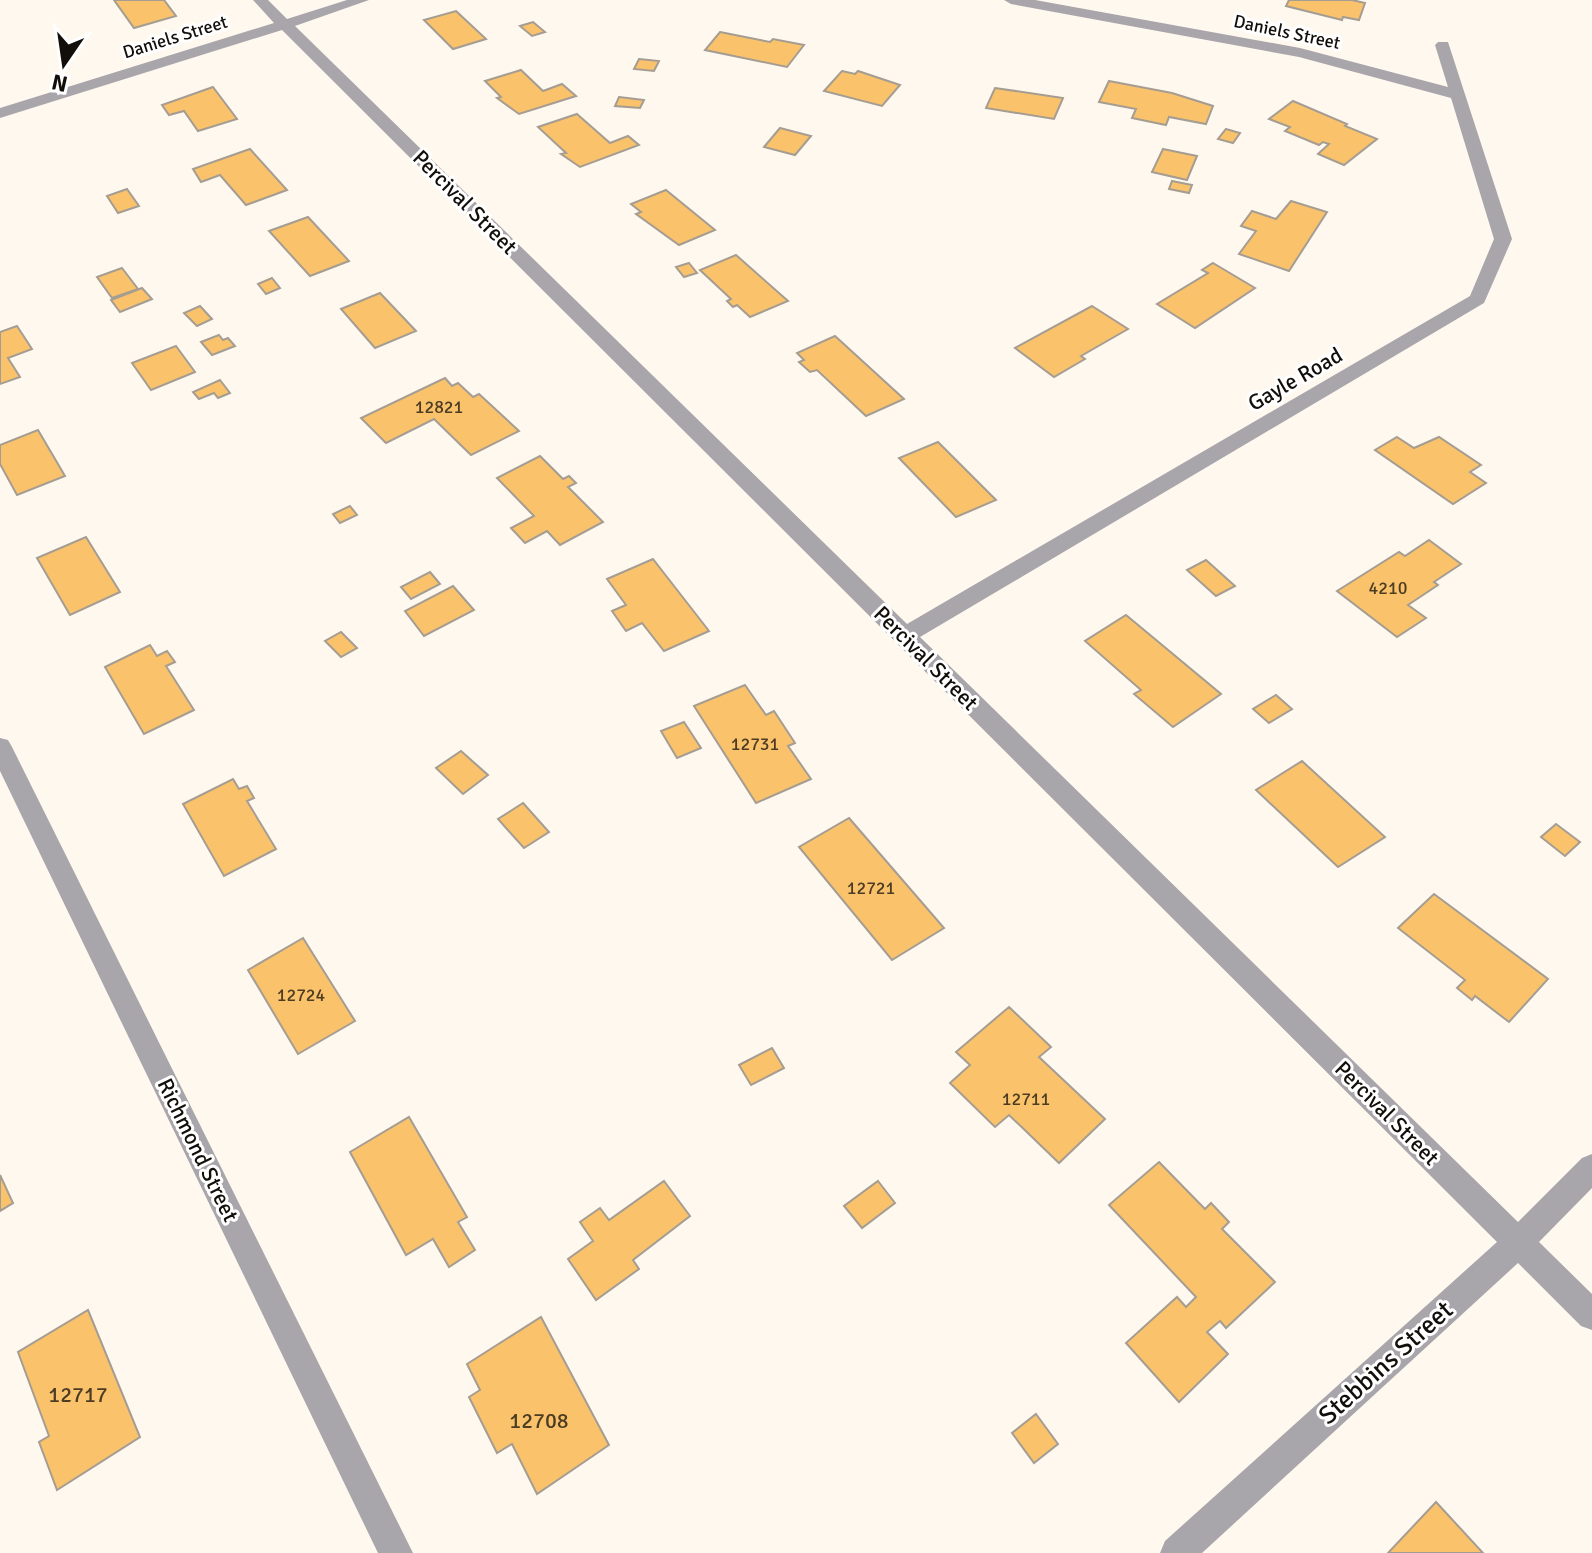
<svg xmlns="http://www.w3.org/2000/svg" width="1592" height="1553" font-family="Signika,sans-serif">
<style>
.building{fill:#fac36b;stroke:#a59d92;stroke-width:2}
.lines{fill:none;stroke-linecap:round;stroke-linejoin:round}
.minor{fill:#a8a5ab;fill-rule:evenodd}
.labels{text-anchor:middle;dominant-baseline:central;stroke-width:6;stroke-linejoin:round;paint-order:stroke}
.far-street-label{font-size:18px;fill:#120f0b;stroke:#fff}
.number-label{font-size:18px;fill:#4c3c23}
.street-label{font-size:22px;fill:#120f0b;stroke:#fff}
.near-number-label{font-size:22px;fill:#4c3c23}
.near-street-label{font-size:26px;fill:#120f0b;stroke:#fff}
</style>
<rect width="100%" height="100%" fill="#fff8ef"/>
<g class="building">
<path d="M114,0H164L176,16L134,28Z"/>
<path d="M1289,0H1352L1365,3L1359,20L1343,17L1342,20L1286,6Z"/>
<path d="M456,11L486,39L453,49L424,20Z"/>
<path d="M533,22L545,32L532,36L520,26Z"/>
<path d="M720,32L770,42L773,39L804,45L787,67L705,50Z"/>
<path d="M639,59L659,61L654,71L634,69Z"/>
<path d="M521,70L543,91L562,84L576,96L519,114L497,98L501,97L485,81Z"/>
<path d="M842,71L855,74L858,71L900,85L882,106L824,91Z"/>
<path d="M1109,81L1172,93L1213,106L1206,124L1169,117L1166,125L1132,118L1136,109L1099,102Z"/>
<path d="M213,87L237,119L198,131L184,111L169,115L162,105Z"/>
<path d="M995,88L1063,98L1054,119L986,108Z"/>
<path d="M619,97L644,100L640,108L615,106Z"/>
<path d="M1293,101L1347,124L1345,126L1377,139L1344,165L1318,154L1329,144L1323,142L1319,145L1285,131L1290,127L1269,119Z"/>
<path d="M577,114L610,143L628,136L639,145L580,167L561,154L566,153L538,127Z"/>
<path d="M780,128L811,136L795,155L764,147Z"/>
<path d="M1226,129L1240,133L1233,143L1218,139Z"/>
<path d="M250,149L287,190L246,205L220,175L201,182L193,169Z"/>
<path d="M1163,149L1197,156L1187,180L1152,172Z"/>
<path d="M1172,181L1192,185L1189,193L1169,189Z"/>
<path d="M127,189L139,206L118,213L107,196Z"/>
<path d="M666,190L715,230L679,245L636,214L641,212L631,204Z"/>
<path d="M1291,201L1327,212L1289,271L1239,254L1256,231L1241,226L1252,211L1276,219Z"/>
<path d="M308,217L349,261L310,276L269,231Z"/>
<path d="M736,255L788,301L750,317L737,305L733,307L727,301L731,299L700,270Z"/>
<path d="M689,263L697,273L684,277L676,267Z"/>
<path d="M1213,263L1255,288L1195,328L1157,304L1208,273L1202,270Z"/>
<path d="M122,268L138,289L112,298L97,277Z"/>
<path d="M272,278L280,288L266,294L258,284Z"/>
<path d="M142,288L152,299L120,312L111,300Z"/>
<path d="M380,293L416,331L375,348L341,309Z"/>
<path d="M200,306L212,319L197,326L184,313Z"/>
<path d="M1092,306L1128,329L1081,356L1085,359L1054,377L1015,348Z"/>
<path d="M17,326L32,349L8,358L20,377L0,384V332Z"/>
<path d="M219,335L223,340L228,338L235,346L212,355L201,342Z"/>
<path d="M835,336L904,399L866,416L817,370L810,372L799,362L804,360L797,353Z"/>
<path d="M176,346L195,372L151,390L132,363Z"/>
<path d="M445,378L452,386L458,383L473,397L479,394L519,431L471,455L434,419L386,443L361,418Z"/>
<path d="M220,380L230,393L218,398L214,393L199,399L193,392Z"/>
<path d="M38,430L65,476L17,495L0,464V445Z"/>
<path d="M1397,437L1414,448L1439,437L1481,465L1470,472L1486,483L1453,504L1375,450Z"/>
<path d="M938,442L996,500L956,517L899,458Z"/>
<path d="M540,456L563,479L569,476L576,483L568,487L603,522L560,545L547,531L525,543L511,528L534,516L497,478Z"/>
<path d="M350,506L357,515L340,523L333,514Z"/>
<path d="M86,537L120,592L70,615L37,558Z"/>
<path d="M1429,540L1461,564L1434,582L1438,585L1408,605L1426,618L1397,637L1337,591L1399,552L1405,556Z"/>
<path d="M653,559L709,631L664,651L642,623L626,631L612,611L626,605L607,579Z"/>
<path d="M1206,560L1235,586L1216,596L1187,570Z"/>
<path d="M430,572L440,584L411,599L401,587Z"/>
<path d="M453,586L474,610L424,636L405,611Z"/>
<path d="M1126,615L1221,694L1173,727L1134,694L1141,690L1085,641Z"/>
<path d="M341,632L357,648L341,657L325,641Z"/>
<path d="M150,645L157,656L167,651L175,662L166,666L194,710L144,734L105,667Z"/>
<path d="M745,685L766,715L774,711L795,743L788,746L811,779L756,803L694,706Z"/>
<path d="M1276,695L1292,709L1269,723L1253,709Z"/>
<path d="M684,722L701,748L677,758L661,731Z"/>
<path d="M461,751L488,775L463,794L436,768Z"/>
<path d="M1302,761L1385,837L1338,867L1256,790Z"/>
<path d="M233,779L239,789L247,786L254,798L247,801L276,849L224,876L183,804Z"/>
<path d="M523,803L549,832L524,848L498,819Z"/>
<path d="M849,818L944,928L892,960L799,847Z"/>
<path d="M1556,824L1580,842L1565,856L1541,837Z"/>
<path d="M1434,894L1548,979L1509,1022L1475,996L1472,1000L1457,988L1465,980L1398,928Z"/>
<path d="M303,938L355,1021L298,1054L248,970Z"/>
<path d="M1009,1007L1051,1047L1039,1057L1105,1119L1059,1163L1009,1115L995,1127L950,1083L970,1065L956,1052Z"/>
<path d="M772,1048L784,1068L751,1085L739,1065Z"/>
<path d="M409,1117L467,1217L458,1222L475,1250L449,1267L433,1239L406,1255L350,1152Z"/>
<path d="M1159,1162L1205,1209L1211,1203L1229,1222L1222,1229L1275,1282L1226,1328L1220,1321L1207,1332L1228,1354L1179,1402L1126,1343L1177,1297L1186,1307L1196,1297L1109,1205Z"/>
<path d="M0,1175L13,1203L0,1211Z"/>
<path d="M664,1181L690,1216L633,1260L639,1269L596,1300L568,1259L593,1241L580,1222L600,1208L609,1220Z"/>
<path d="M878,1181L895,1203L862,1228L844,1206Z"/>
<path d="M88,1310L140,1437L57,1490L39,1442L49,1436L18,1352Z"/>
<path d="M541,1317L609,1445L537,1494L512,1444L497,1453L469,1397L480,1390L467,1364Z"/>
<path d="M1036,1414L1058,1444L1034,1463L1012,1433Z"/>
<path d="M1436,1502L1483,1553H1388Z"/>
</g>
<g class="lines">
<g class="minor">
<path d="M253,0H268L287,19L347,0H369L295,26L907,624L1470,296L1494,239L1451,98L1299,57L1011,4L1004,0H1035L1300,48L1448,87L1435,45L1438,42H1448L1512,239L1484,303L920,637L1518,1222L1582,1158L1592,1154V1188L1539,1242L1592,1294V1330L1581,1326L1518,1263L1202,1553H1160L1165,1541L1497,1242L282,30L0,118V108L274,23Z"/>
<path d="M0,738L8,740L12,747L413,1553H378L0,771Z"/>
</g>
</g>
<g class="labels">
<g class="far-street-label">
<text transform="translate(1287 32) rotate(12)">Daniels Street</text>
<text transform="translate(175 37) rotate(-17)">Daniels Street</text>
</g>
<g class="number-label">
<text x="439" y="407">12821</text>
<text x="1388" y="588">4210</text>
<text x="755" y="744">12731</text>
<text x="871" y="888">12721</text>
<text x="301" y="995">12724</text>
<text x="1026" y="1099">12711</text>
</g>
<g class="street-label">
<text transform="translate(465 202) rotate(45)">Percival Street</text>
<text transform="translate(1295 379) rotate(-30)">Gayle Road</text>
<text transform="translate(926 658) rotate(45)">Percival Street</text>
<text transform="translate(1387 1113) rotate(45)">Percival Street</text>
<text transform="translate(198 1150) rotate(64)">Richmond Street</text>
</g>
<g class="near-number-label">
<text x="78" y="1394">12717</text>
<text x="539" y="1420">12708</text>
</g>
<g class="near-street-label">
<text transform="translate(1386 1363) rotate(-42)">Stebbins Street</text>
</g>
</g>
<g transform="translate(64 64) rotate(193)" stroke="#ffffff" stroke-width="6" paint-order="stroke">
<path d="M0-6L14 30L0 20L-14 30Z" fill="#120f0b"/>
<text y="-12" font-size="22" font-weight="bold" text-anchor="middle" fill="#120f0b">N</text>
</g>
</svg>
